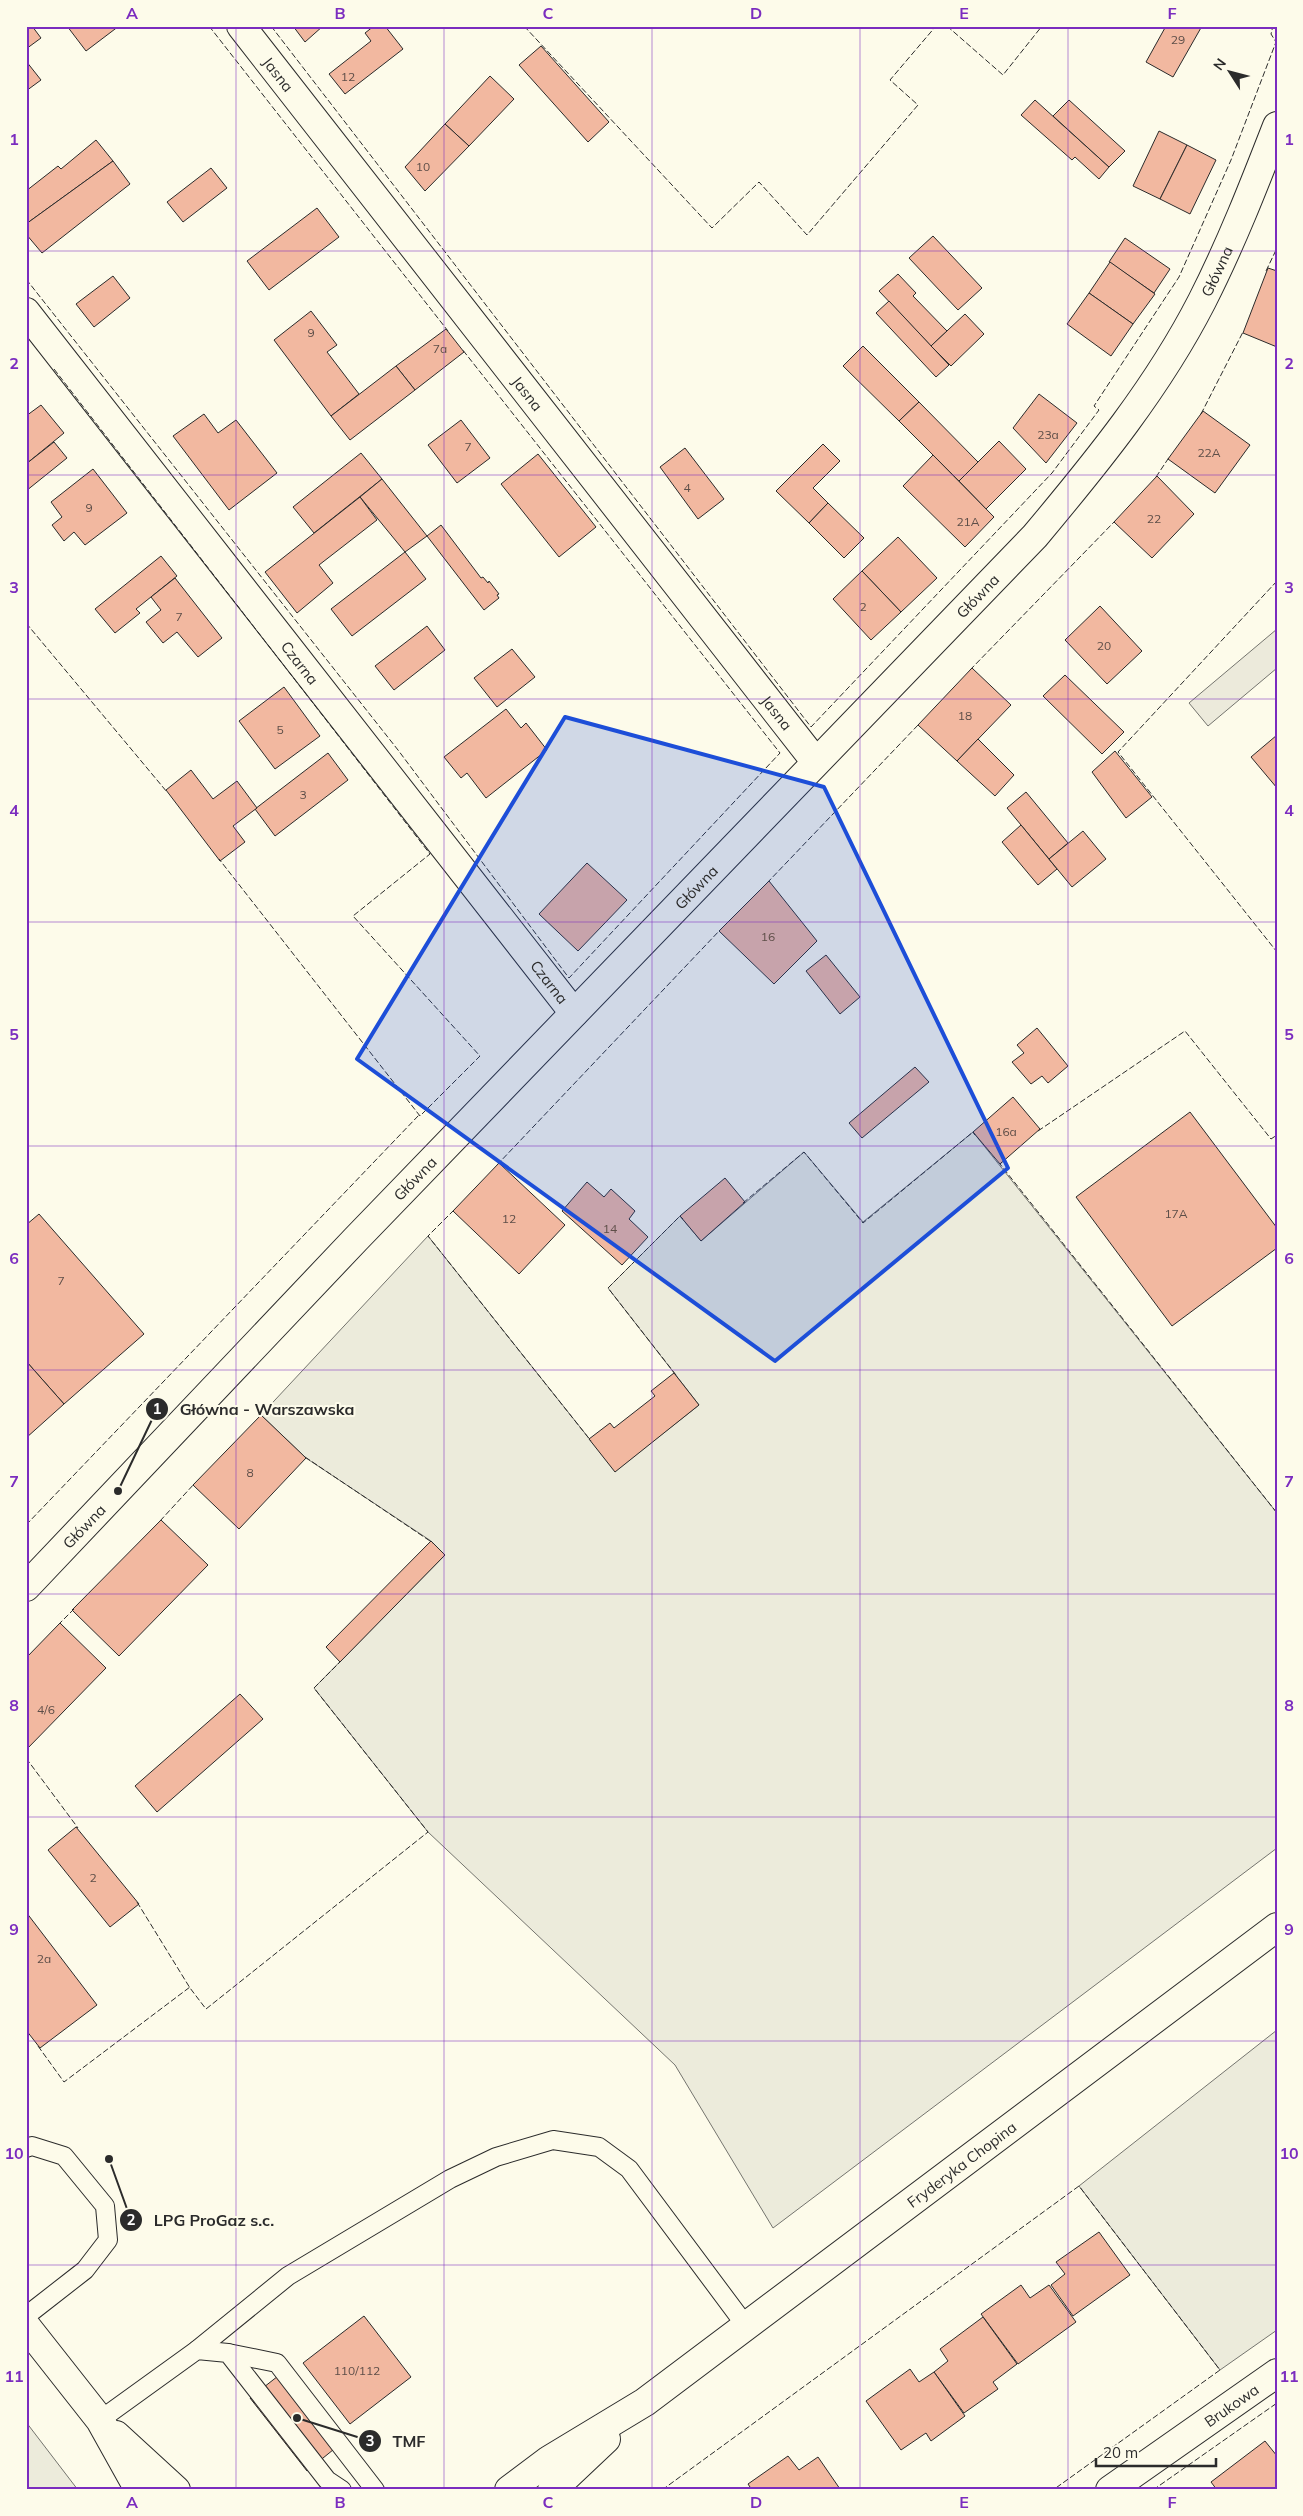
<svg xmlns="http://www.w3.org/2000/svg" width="1303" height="2516" font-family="Mulish,sans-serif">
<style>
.grass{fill:#ecebdb;stroke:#74746e}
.parking{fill:#eceadb;stroke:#74746e}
.building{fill:#f2b8a0;stroke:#2b2b2b}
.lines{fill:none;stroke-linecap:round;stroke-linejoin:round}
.service-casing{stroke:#2b2b2b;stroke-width:20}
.minor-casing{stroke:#2b2b2b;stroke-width:30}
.tertiary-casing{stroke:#2b2b2b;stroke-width:30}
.secondary-casing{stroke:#2b2b2b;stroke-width:30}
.service{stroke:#fdfbea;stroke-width:18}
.minor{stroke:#fdfbea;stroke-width:28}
.tertiary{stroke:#fdfbea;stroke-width:28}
.secondary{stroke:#fdfbea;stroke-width:28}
.fence{stroke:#2b2b2b;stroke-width:1;stroke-dasharray:6 2.5;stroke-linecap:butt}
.marked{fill:#1d4ed8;fill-opacity:0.2;stroke:#1d4ed8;stroke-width:4;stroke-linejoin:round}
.grid{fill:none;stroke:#7b2cbf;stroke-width:1;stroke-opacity:0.55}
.labels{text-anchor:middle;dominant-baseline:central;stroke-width:4;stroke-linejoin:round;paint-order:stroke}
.number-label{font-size:12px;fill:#5d4e48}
.street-label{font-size:15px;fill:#2b2b2b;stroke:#fdfbea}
.leader{fill:none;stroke:#2b2b2b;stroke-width:2}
.callout-dot{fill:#2b2b2b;stroke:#fdfbea;stroke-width:2}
.mark-label{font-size:15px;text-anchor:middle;font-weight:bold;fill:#fff}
.callout-label{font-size:16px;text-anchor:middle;font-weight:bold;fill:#2b2b2b;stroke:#fdfbea;stroke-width:4;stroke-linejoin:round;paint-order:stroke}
.neatline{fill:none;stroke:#7b2cbf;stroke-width:2}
.grid-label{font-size:16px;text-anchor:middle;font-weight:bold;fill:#7b2cbf}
</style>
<rect width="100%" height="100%" fill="#fdfbea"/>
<g class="grass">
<path d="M973,1132L1277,1513V1848L773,2228L675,2065L428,1832L314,1688L445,1555L431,1541L306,1458L261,1415L428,1236L615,1471L699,1405L608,1288L680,1216L701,1241L804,1152L863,1222Z"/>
<path d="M1277,2030V2330L1220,2370L1079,2186Z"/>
<path d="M26,2422L78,2490H26Z"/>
</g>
<path class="parking" d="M1277,629V668L1208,726L1189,703Z"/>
<g class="building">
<path d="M26,26H32L41,38L26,49Z"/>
<path d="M67,26H119L86,51Z"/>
<path d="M293,26H323L305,42Z"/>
<path d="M374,26H385L403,49L345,94L329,74L371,41L365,33Z"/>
<path d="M1166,26H1202L1173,77L1146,62Z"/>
<path d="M541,46L609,122L588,142L519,65Z"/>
<path d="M26,61L41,80L26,91Z"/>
<path d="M490,76L514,99L469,146L445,124Z"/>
<path d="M1035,100L1109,167L1099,179L1075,157L1072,160L1021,115Z"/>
<path d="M1069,100L1125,151L1109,167L1053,116Z"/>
<path d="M445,124L469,146L425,191L405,167Z"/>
<path d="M1159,131L1187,145L1160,199L1133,186Z"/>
<path d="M96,140L113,161L26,224V191L58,166L61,169Z"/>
<path d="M1187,145L1216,160L1190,214L1160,199Z"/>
<path d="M113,161L130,184L42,253L26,234V224Z"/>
<path d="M211,168L227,188L183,222L167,202Z"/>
<path d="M317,208L339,237L269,290L247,261Z"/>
<path d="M933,236L982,288L958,310L909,258Z"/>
<path d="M1125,238L1170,269L1154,293L1109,262Z"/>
<path d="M1110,262L1155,294L1133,324L1089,293Z"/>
<path d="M1268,268L1277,271V347L1243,333Z"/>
<path d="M898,274L916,293L913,296L947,331L931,346L879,291Z"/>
<path d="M113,276L130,298L94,327L76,304Z"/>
<path d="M1089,293L1133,324L1111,356L1067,324Z"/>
<path d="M889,301L949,365L936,377L876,313Z"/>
<path d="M311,311L337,345L327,352L359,394L331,416L274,340Z"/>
<path d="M965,314L984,334L951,366L931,346Z"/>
<path d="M446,329L464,352L415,390L396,366Z"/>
<path d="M863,346L919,402L899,421L843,366Z"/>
<path d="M396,366L415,390L350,440L331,416Z"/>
<path d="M1039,394L1077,423L1046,463L1013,428Z"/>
<path d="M919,402L978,462L959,481L899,421Z"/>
<path d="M41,405L64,433L26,464V416Z"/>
<path d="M1203,411L1250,445L1215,493L1168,459Z"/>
<path d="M204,414L218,433L236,420L277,473L229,510L173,436Z"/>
<path d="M461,420L490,458L457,483L428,445Z"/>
<path d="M999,441L1026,469L986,509L959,481Z"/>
<path d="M54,442L67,458L26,491V464Z"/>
<path d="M823,444L840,461L813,488L828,503L809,523L776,491Z"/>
<path d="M685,448L724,499L698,519L660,467Z"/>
<path d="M361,453L382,479L314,533L293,507Z"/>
<path d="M538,454L596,527L559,557L501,484Z"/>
<path d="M933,455L994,517L965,547L903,486Z"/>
<path d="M93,469L127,513L85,545L74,532L64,541L52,525L62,517L51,502Z"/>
<path d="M1157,476L1194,514L1152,558L1114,522Z"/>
<path d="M382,479L427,536L405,552L360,497Z"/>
<path d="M360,497L377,520L319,565L333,583L297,613L265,572Z"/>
<path d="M828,503L864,538L844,558L809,523Z"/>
<path d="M441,525L481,578L483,577L488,583L489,581L499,594L497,595L499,598L484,610L427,536Z"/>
<path d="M898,537L937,578L901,612L862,571Z"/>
<path d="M405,552L426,579L352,636L331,609Z"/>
<path d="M161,556L177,576L136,609L140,613L115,633L95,609Z"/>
<path d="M862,571L901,612L871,640L833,599Z"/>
<path d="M175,578L222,638L198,657L177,632L163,643L146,622L161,610L151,597Z"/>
<path d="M1100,606L1142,651L1107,684L1065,640Z"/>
<path d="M427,626L445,650L394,690L375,666Z"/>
<path d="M512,649L535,677L497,707L474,678Z"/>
<path d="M972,668L1011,705L957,761L918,725Z"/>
<path d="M1065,675L1124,732L1102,754L1043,696Z"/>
<path d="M284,687L320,736L275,769L239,721Z"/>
<path d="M506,709L521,728L526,723L547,750L486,798L467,773L461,778L444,757Z"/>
<path d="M1277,735V788L1251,757Z"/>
<path d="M978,739L1014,775L995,796L957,761Z"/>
<path d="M1115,751L1152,797L1126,818L1092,772Z"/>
<path d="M328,753L348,780L275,836L255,809Z"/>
<path d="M191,770L213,799L237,781L257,808L233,826L245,842L220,861L166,790Z"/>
<path d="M1026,792L1068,843L1049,859L1007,808Z"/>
<path d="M1021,825L1057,869L1038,885L1002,842Z"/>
<path d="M1083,831L1106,859L1072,887L1049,859Z"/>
<path d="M587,863L627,900L578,951L539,914Z"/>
<path d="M769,881L817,941L774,984L719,931Z"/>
<path d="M826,955L860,997L840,1014L806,971Z"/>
<path d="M1037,1028L1068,1066L1048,1083L1042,1076L1031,1084L1012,1062L1024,1053L1017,1045Z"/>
<path d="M915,1067L929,1082L862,1138L849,1123Z"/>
<path d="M1013,1097L1040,1129L1000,1164L973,1132Z"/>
<path d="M1190,1112L1277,1228V1248L1172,1326L1076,1197Z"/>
<path d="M499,1163L565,1225L519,1274L453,1211Z"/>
<path d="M725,1178L745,1202L701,1241L680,1216Z"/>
<path d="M587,1182L604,1197L611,1189L635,1211L629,1219L648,1237L622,1265L562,1211Z"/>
<path d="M39,1214L144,1334L64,1404L26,1361V1225Z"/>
<path d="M26,1361L64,1404L26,1438Z"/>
<path d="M674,1373L699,1405L615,1472L589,1439L610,1423L614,1428L655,1396L651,1391Z"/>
<path d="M261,1415L306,1458L239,1529L193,1485Z"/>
<path d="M161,1520L208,1565L119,1656L72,1610Z"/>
<path d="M431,1541L445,1555L340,1662L326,1647Z"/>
<path d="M60,1623L106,1668L26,1750V1658Z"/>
<path d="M240,1694L263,1719L157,1812L135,1786Z"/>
<path d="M76,1827L139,1904L110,1927L48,1850Z"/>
<path d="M26,1912L97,2005L40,2048L26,2030Z"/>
<path d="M1099,2232L1130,2275L1073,2316L1051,2285L1065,2274L1056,2262Z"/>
<path d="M1021,2285L1030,2298L1049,2285L1076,2322L1018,2364L981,2314Z"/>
<path d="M364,2316L411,2377L350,2424L303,2363Z"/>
<path d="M983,2317L1017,2364L993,2382L998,2389L964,2413L934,2372L948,2361L940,2349Z"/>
<path d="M287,2369L344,2441L307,2471L250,2398Z"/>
<path d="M910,2369L919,2382L934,2372L965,2416L931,2441L926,2433L901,2450L866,2401Z"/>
<path d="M1265,2441L1277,2456V2490H1217L1211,2482Z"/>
<path d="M788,2456L799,2470L818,2457L840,2489L752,2490L748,2484Z"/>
</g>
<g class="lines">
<g class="service-casing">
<g id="service">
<path d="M26,2148L32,2146L64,2156L105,2206L108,2240L85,2270L26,2316"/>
<path d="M197,2350L288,2276L450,2179L496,2157L553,2140L599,2147L629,2169L746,2326"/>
<path d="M228,2353L277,2363L375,2490"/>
<path d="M100,2420L197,2350L228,2353L327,2480L342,2490"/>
</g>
</g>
<g class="minor-casing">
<g id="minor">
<path id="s1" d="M241,26L815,761"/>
<path id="s2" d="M26,312L574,1013"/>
<path id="s3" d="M26,1587L356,1239L1035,536C1097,462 1158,387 1202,301C1231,244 1254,185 1277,126"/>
<path id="s4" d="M1110,2490L1277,2373"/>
</g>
</g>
<g class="tertiary-casing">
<g id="tertiary">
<path id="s5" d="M509,2490L549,2460L645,2402L1277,1927"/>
<path d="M552,2490L606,2439"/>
</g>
</g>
<g class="secondary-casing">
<g id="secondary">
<path d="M26,2326L100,2420L139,2490"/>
<path d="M116,2435L176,2490"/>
</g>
</g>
<use href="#service" class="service"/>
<use href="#minor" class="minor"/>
<use href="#tertiary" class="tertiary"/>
<use href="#secondary" class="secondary"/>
<g class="fence">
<path d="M209,26L448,331"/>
<path d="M271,26L811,727L1052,473L1099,410L1094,406L1179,277L1231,160L1276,42L1271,34L1273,26"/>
<path d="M524,26L712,228L759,182L807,235L918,105L890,80L936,26"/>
<path d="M947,26L1003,75L1042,26"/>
<path d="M1266,271L1277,248"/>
<path d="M26,279L398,750L569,978L780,753L462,349"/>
<path d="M54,369L430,854L353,916L480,1056L420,1116L219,859"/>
<path d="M1201,414L1243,332"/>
<path d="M1156,477L1170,456"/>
<path d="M1277,581L1118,752L1277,952"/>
<path d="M26,623L167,792"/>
<path d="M970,670L1115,521"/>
<path d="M767,883L919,724"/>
<path d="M1038,1131L1185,1031L1271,1139L1277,1135"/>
<path d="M1002,1162L1000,1164L1277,1513"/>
<path d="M497,1165L721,929"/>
<path d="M743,1203L804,1152L863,1223L973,1132L975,1135"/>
<path d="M454,1210L428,1236L591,1441"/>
<path d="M676,1375L608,1288L680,1216L683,1219"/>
<path d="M305,1457L433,1543"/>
<path d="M160,1521L195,1483"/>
<path d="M26,1525L419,1115"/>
<path d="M58,1625L74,1609"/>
<path d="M26,1758L78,1828"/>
<path d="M137,1902L190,1988L206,2009L428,1832L314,1688L341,1661"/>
<path d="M38,2046L64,2082L190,1987"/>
<path d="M662,2490L1079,2186L1220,2370L1053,2490"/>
<path d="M1153,2490L1277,2403"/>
</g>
</g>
<path class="marked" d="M565,717L824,787L1008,1168L775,1361L357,1059Z"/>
<path class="grid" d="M236,26V2490M444,26V2490M652,26V2490M860,26V2490M1068,26V2490M26,251H1277M26,475H1277M26,699H1277M26,922H1277M26,1146H1277M26,1370H1277M26,1594H1277M26,1817H1277M26,2041H1277M26,2265H1277"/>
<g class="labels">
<g class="number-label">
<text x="1178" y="39">29</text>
<text x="348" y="76">12</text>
<text x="423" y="166">10</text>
<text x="311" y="332">9</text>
<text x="440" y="348">7a</text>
<text x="1048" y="434">23a</text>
<text x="468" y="446">7</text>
<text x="1209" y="452">22A</text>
<text x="687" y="487">4</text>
<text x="89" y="507">9</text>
<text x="1154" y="518">22</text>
<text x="968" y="521">21A</text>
<text x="863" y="606">2</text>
<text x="179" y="616">7</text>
<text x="1104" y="645">20</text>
<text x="965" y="715">18</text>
<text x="280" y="729">5</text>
<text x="303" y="794">3</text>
<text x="768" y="936">16</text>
<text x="1006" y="1131">16a</text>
<text x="1176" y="1213">17A</text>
<text x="509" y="1218">12</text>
<text x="610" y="1228">14</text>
<text x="61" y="1280">7</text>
<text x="250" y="1472">8</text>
<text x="46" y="1709">4/6</text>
<text x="93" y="1877">2</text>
<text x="44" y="1958">2a</text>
<text x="357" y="2370">110/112</text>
</g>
<g class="street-label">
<text stroke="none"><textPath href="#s1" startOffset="61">Jasna</textPath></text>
<text stroke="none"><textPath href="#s3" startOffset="1779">Główna</textPath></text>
<text stroke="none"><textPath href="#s1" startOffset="466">Jasna</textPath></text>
<text stroke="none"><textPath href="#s3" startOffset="1374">Główna</textPath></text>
<text stroke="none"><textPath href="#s2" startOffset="445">Czarna</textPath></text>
<text stroke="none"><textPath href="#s1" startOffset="871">Jasna</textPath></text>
<text stroke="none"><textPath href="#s3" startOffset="969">Główna</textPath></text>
<text stroke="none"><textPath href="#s2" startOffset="850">Czarna</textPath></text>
<text stroke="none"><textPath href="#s3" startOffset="564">Główna</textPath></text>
<text stroke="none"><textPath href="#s3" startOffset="84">Główna</textPath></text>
<text stroke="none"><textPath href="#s5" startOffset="558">Fryderyka Chopina</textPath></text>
<text stroke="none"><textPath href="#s4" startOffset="148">Brukowa</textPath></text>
</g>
</g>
<path class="leader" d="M118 1491L157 1409M109 2159L131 2220M297 2418L370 2441"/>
<g class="callout-dot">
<circle cx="118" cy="1491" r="5"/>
<circle cx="109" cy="2159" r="5"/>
<circle cx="297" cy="2418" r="5"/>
<circle cx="157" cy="1409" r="12"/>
<circle cx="131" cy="2220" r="12"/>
<circle cx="370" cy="2441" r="12"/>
</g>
<g class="mark-label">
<text x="157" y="1414">1</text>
<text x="131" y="2225">2</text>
<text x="370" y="2446">3</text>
</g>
<g class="callout-label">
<text x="267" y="1415">Główna - Warszawska</text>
<text x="214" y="2226">LPG ProGaz s.c.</text>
<text x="409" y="2447">TMF</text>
</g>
<rect width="1303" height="2516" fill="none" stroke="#fdfbea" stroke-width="55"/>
<g transform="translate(1230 72) rotate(306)" stroke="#fdfbea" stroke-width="4" paint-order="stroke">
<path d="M0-4L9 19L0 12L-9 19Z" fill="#2b2b2b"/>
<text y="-8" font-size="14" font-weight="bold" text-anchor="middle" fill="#2b2b2b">N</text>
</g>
<path d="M1096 2458v8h120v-8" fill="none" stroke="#2b2b2b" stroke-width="2.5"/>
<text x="1103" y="2458" font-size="15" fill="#2b2b2b" stroke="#fdfbea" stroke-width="4" paint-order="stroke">20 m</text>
<rect x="28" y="28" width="1248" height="2460" class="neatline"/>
<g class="grid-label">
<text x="132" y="19">A</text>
<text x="340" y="19">B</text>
<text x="548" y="19">C</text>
<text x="756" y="19">D</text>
<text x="964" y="19">E</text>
<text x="1172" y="19">F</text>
<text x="14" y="145">1</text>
<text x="1289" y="145">1</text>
<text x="14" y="369">2</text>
<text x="1289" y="369">2</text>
<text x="14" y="593">3</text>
<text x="1289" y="593">3</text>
<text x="14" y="816">4</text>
<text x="1289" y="816">4</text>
<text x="14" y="1040">5</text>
<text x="1289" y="1040">5</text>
<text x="14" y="1264">6</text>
<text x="1289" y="1264">6</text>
<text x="14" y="1487">7</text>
<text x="1289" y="1487">7</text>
<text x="14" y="1711">8</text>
<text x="1289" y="1711">8</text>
<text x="14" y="1935">9</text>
<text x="1289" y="1935">9</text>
<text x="14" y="2159">10</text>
<text x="1289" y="2159">10</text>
<text x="14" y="2382">11</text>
<text x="1289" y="2382">11</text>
<text x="132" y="2508">A</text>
<text x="340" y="2508">B</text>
<text x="548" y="2508">C</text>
<text x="756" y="2508">D</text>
<text x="964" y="2508">E</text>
<text x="1172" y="2508">F</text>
</g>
</svg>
